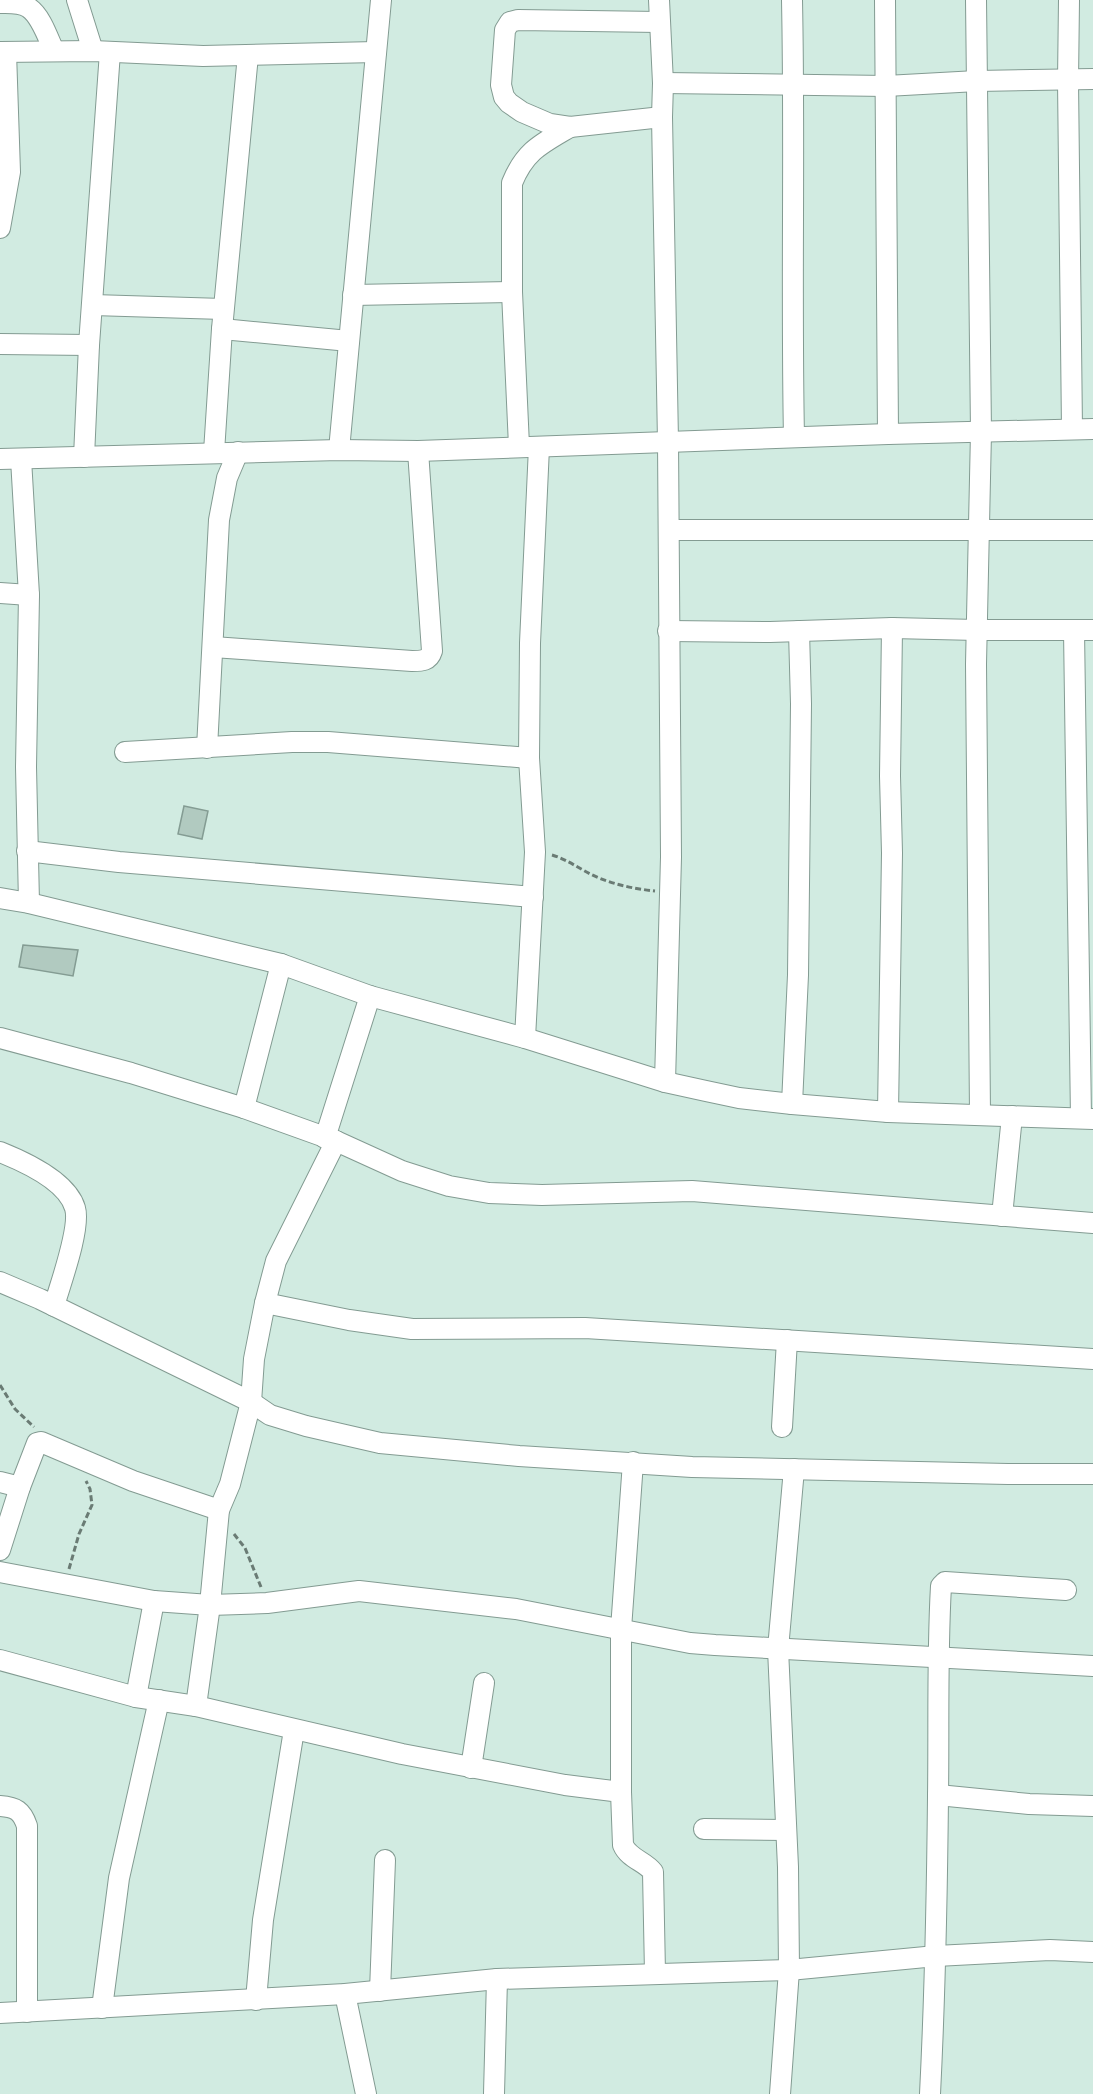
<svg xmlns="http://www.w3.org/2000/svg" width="1093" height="2094" font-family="'Titillium Web',sans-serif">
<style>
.building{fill:#b1cac0;stroke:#849c93;stroke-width:1.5}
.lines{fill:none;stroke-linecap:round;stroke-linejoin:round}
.minor-casing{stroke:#839b92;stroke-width:22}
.path{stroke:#6a7b74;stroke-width:3;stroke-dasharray:6 3;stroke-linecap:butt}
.minor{stroke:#fff;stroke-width:20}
</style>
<rect width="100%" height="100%" fill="#d1ebe1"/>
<g class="building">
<path d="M184,806L208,811L202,839L178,834Z"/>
<path d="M23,945L78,950L73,976L19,967Z"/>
</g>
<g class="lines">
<g class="minor-casing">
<g id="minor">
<path d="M77,0L93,51"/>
<path d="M659,0L663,83L662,117L668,441L671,857L665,1082"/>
<path d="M792,0C795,146 791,291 794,437"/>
<path d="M885,0L888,434"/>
<path d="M976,0L981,432L976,664L980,1114"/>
<path d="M1069,0L1068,81L1072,429"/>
<path d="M0,3C9,3 21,2 29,8C41,16 48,38 54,51"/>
<path d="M659,22L518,20L510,22L505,30L501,85L504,97L509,103L522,112L550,124L570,127L662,117"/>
<path d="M0,52L93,51L203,56L376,52"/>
<path d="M663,83L886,86L977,81L1093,79"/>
<path d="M0,228L10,172L6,52"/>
<path d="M353,295L512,292"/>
<path d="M93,305L223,309"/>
<path d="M222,329L349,341"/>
<path d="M0,344L89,345"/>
<path d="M519,446L512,292V183C525,151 541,144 570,127"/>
<path d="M339,450L381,0"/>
<path d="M214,452L222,329L248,55"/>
<path d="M84,457L89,345L110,52"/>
<path d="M0,459L339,450L418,451L888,434L1093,429"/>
<path d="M21,459L29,595L26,767L29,903"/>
<path d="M669,530H1093"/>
<path d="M0,593L29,595"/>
<path d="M1074,630L1081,1118"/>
<path d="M668,631L770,632L892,628L977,630H1093"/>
<path d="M213,647L412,661C422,661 429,661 432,651L418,451"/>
<path d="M207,748L219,520L227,478L238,452"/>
<path d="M125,752L292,742H328L529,758"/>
<path d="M27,851L119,862L533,897"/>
<path d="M0,898L29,903L281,964L370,996L525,1038L665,1082L706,1091L739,1098L792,1104L888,1112L1093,1119"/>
<path d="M0,1038L131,1073L244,1108L336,1141L402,1171L449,1186L489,1193L542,1195L692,1191L1093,1223"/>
<path d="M525,1038L535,852L529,758L530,643L539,447"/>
<path d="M792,1104L798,975L801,704L799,631"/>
<path d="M244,1108L281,964"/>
<path d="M888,1112L892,853L890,776L892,628"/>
<path d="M325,1138L370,996"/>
<path d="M0,1152C25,1162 67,1181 75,1208C81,1228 60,1285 54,1306"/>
<path d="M1002,1216L1012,1116"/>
<path d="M0,1282L40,1299L251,1402L270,1415L306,1426L380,1443L519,1456L692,1467L1008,1474H1093"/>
<path d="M265,1303L349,1320L412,1329L585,1328L1093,1359"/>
<path d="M782,1427L787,1340"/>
<path d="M0,1482L20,1487"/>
<path d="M0,1550L20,1487L37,1443L41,1442L133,1481L219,1510"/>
<path d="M0,1572L154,1601L210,1605L267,1603L359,1591L516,1609L690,1643L715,1645L1093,1666"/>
<path d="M0,1660L136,1697L196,1706L402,1754L565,1785L621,1792L623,1845C629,1859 645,1861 653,1872L655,1973"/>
<path d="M136,1697L154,1601"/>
<path d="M196,1706L210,1605L219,1510L230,1484L251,1402L254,1359L265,1303L276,1261L336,1141"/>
<path d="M471,1768L484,1683"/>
<path d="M621,1792V1629L633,1462"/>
<path d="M938,1795L1029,1804L1093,1806"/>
<path d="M0,1806C16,1807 22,1811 27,1826V2012"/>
<path d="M704,1829L786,1830"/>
<path d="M380,1991L385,1860"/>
<path d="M345,1994L366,2094"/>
<path d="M256,2000L263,1920L294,1730"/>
<path d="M102,2008L119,1878L159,1700"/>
<path d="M0,2013L345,1994L497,1979L789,1970L936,1956L1050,1950L1093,1952"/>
<path d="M494,2094L497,1979"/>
<path d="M780,2094L789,1970L788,1867L778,1649L794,1469"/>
<path d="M930,2094C935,1995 937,1896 938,1797C939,1726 937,1656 941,1586L945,1582L1066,1590"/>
</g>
</g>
<g class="path">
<path d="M552,855C569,860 582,871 599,878C616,885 636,889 655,891"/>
<path d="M0,1385L15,1409L34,1427"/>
<path d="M234,1534L245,1548L261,1587"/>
<path d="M69,1569L79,1534L92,1505L90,1489L86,1481"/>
</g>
<use href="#minor" class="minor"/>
</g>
</svg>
